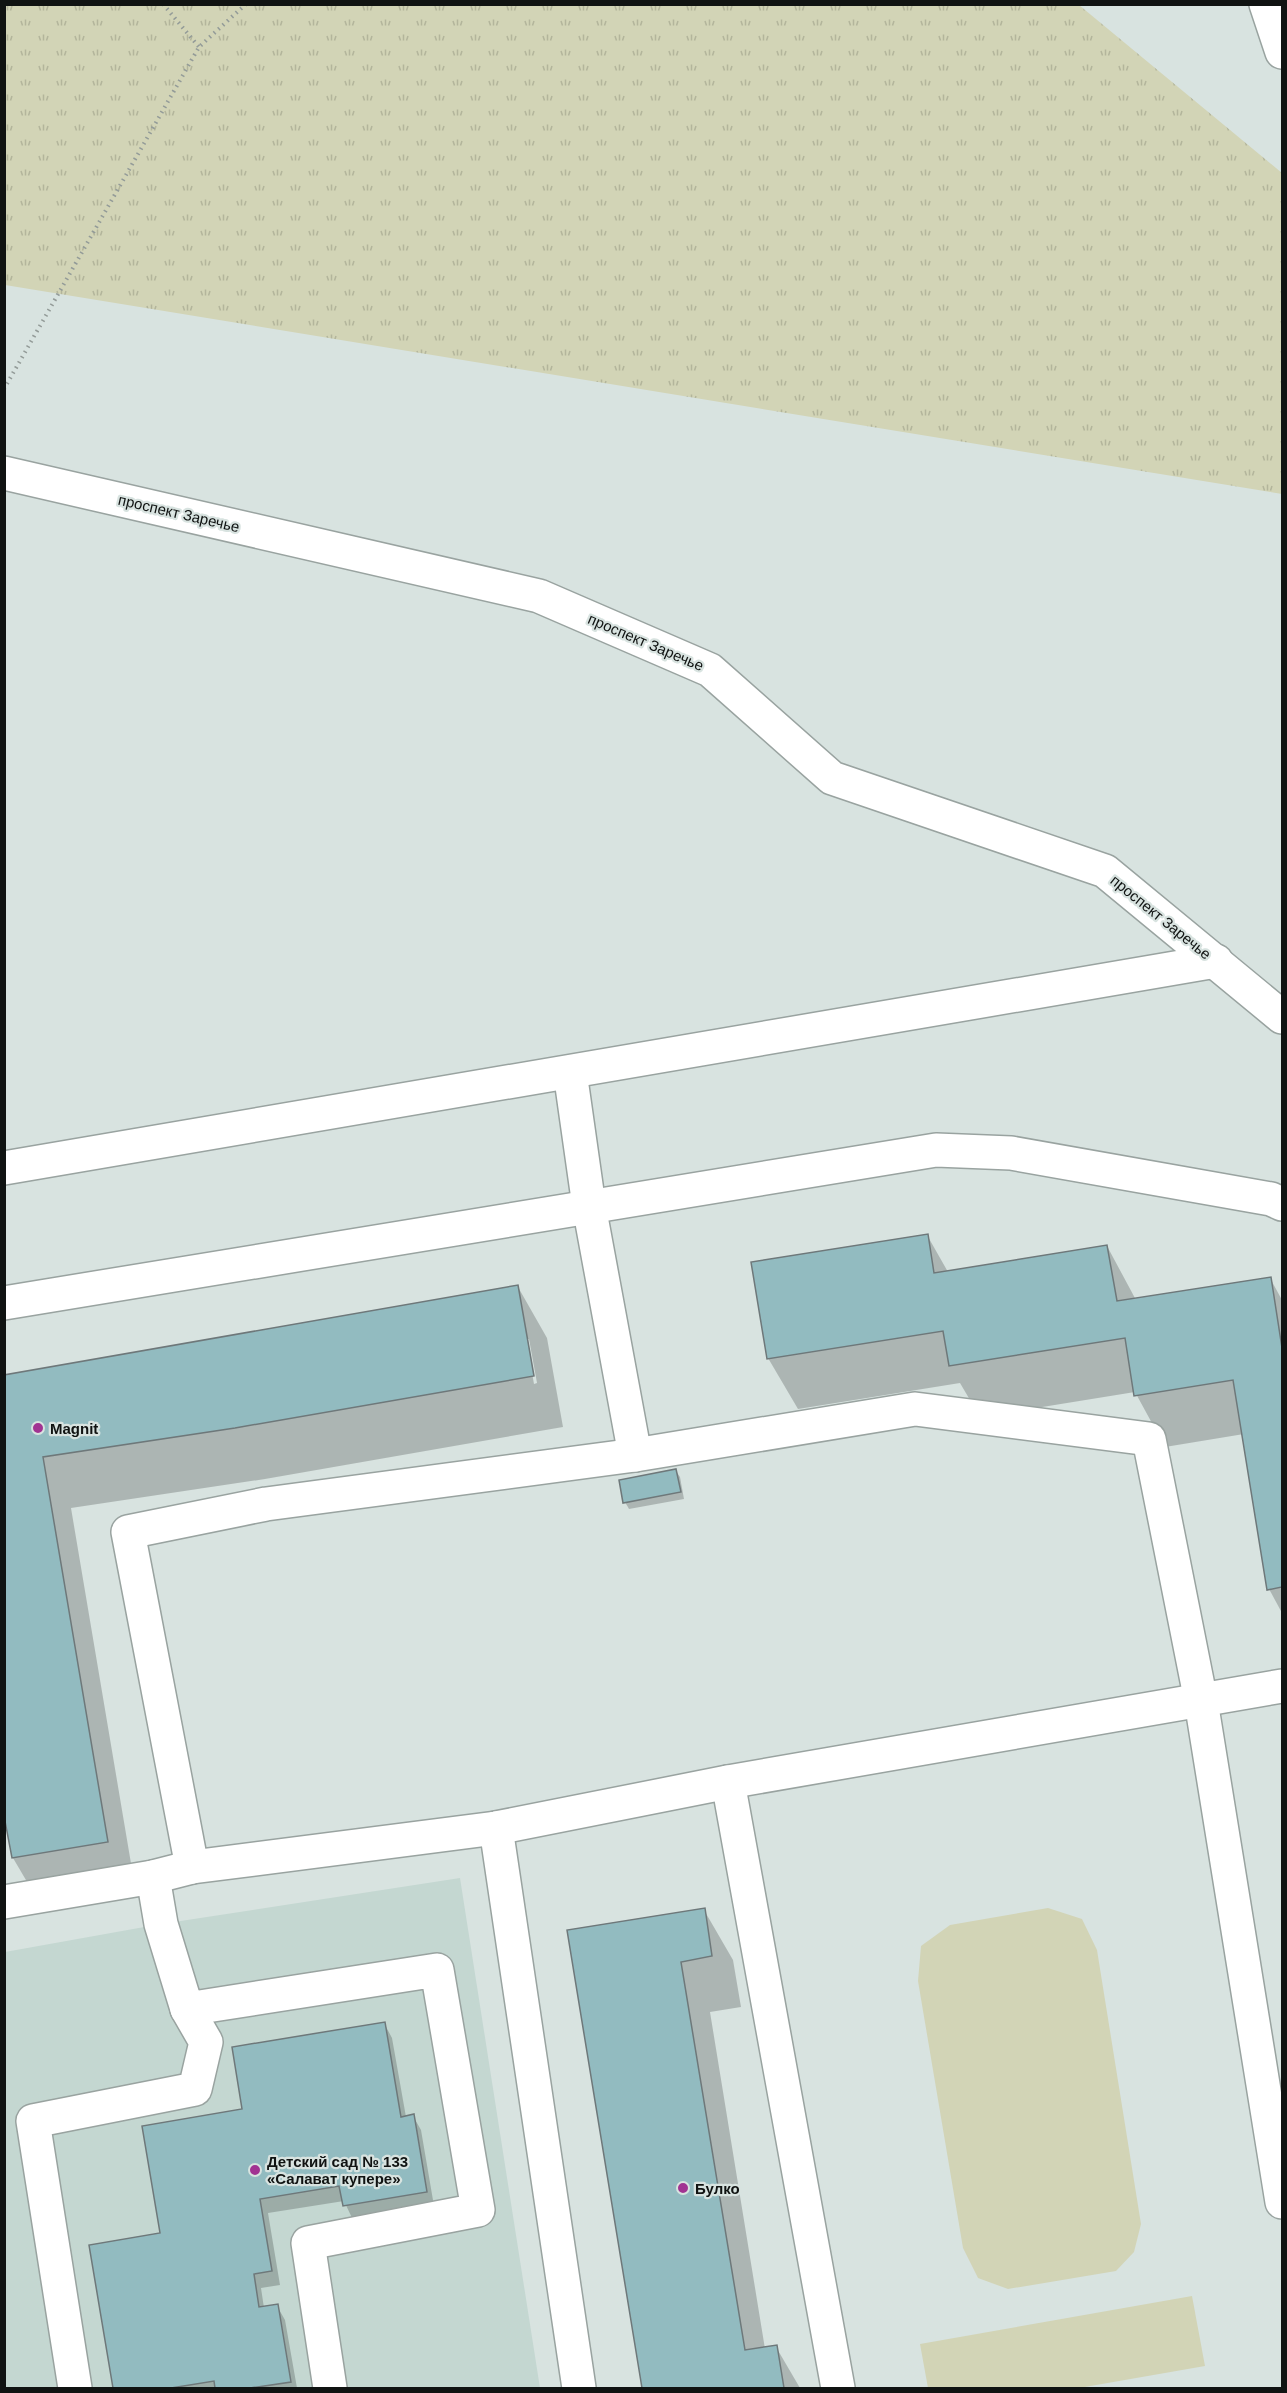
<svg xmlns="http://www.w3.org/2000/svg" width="1287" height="2393" font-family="Arial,sans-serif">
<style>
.built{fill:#c4d7d1}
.grass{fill:url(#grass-tufts)}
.green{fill:#d2d4b6}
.shadow{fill:#0003;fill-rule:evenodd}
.building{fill:#92bbc0;stroke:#6e787a;stroke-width:1.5}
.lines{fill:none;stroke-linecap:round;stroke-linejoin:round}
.minor-casing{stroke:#99a3a0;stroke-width:36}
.path{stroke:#939b98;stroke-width:4;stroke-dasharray:1.5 4.5;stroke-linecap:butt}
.minor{stroke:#fff;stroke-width:33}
.poi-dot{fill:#a13392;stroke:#d8e3e0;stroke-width:2}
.labels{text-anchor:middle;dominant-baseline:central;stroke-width:4.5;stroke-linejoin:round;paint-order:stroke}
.street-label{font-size:15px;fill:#101312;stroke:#d8e3e0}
.poi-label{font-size:15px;font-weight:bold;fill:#101312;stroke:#d8e3e0;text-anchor:start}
</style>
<defs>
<pattern id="grass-tufts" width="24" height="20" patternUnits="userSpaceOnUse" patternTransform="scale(1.5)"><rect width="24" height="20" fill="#d2d4b6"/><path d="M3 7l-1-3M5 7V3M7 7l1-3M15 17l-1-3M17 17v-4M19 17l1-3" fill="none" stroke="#b3b59b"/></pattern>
</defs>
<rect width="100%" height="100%" fill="#d8e3e0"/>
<path class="built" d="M460,1878L540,2388H5V1952L161,1924Z"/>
<path class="grass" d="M4,5H1079L1282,173V494L5,285Z"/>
<g class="green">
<path d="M1048,1908L1082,1919L1097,1950L1141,2224L1134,2252L1116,2271L1008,2289L978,2278L963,2248L918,1981L921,1946L950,1925Z"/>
<path d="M1192,2296L1205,2366L1079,2388H928L920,2344Z"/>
</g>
<g class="shadow">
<path d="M927,1235L948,1272L1107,1246L1136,1300L1270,1278L1282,1300V1613L1269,1589L1244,1434L1165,1447L1135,1392L980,1417L960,1383L798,1409L768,1358Z"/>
<path d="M518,1287L547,1338L563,1427L265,1479L71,1508L136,1893L43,1909L13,1858L4,1808V1377ZM526,1339H529L537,1383L534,1384Z"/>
<path d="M676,1471L680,1477L684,1499L629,1509L625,1502Z"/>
<path d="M704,1910L733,1960L741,2007L710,2012L765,2349L776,2347L800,2388H643L569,1932Z"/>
<path d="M384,2023L392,2038L406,2117L413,2116L421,2130L434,2206L353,2220L344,2201L268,2213L280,2285L261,2288L264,2308L277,2306L285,2320L297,2388H115L91,2246L162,2234L244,2110Z"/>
</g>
<g class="building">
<path d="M928,1234L934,1273L1107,1245L1117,1301L1271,1277L1282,1348V1587L1267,1590L1233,1380L1134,1396L1125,1338L949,1366L943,1331L767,1359L751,1262Z"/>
<path d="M518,1285L534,1376L235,1428L43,1457L108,1842L12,1858L4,1816V1375Z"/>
<path d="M676,1469L681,1492L623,1503L619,1480Z"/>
<path d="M705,1908L712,1956L681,1962L745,2350L777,2345L784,2388H642L567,1930Z"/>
<path d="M385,2022L401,2117L414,2114L427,2192L343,2206L339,2186L260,2199L272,2271L254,2274L259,2307L278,2304L291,2382L250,2388H215L214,2381L171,2388H113L89,2245L160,2233L142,2126L242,2109L232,2047Z"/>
</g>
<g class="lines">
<g class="minor-casing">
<g id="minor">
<path d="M1266,4L1282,52"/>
<path d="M4,473L539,596L710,670L832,778L1105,871L1282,1017"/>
<path d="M570,1072L589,1206L635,1455"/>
<path d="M4,1168L1216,961"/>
<path d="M4,1303L936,1150L1011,1153L1271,1199L1282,1204"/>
<path d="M728,1782L838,2388"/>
<path d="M496,1828L579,2388"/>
<path d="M192,1867L128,1532L266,1504L635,1455L915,1409L1149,1439L1201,1701L1282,2202"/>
<path d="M153,1877L161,1924L187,2009L437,1970L478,2210L308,2243L330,2388"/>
<path d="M4,1902L153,1877L192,1867L496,1828L728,1782L1282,1686"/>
<path d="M75,2388L33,2121L195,2089L206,2042L187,2009"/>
</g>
</g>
<g class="path">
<path d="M163,4L199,47"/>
<path d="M4,389L199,47L246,4"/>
</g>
<use href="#minor" class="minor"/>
</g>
<g class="poi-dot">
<circle cx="38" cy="1428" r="6"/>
<circle cx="255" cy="2170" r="6"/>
<circle cx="683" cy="2188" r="6"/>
</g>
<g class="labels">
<g class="street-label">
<text transform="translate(179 513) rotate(13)">проспект Заречье</text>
<text transform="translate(646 642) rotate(23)">проспект Заречье</text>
<text transform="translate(1161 917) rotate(39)">проспект Заречье</text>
</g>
<g class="poi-label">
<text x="50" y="1428">Magnit</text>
<text x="267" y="2161">Детский сад № 133<tspan x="267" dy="17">«Салават купере»</tspan></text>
<text x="695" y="2188">Булко</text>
</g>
</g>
<rect width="1287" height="2393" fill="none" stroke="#101312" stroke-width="12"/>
</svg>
